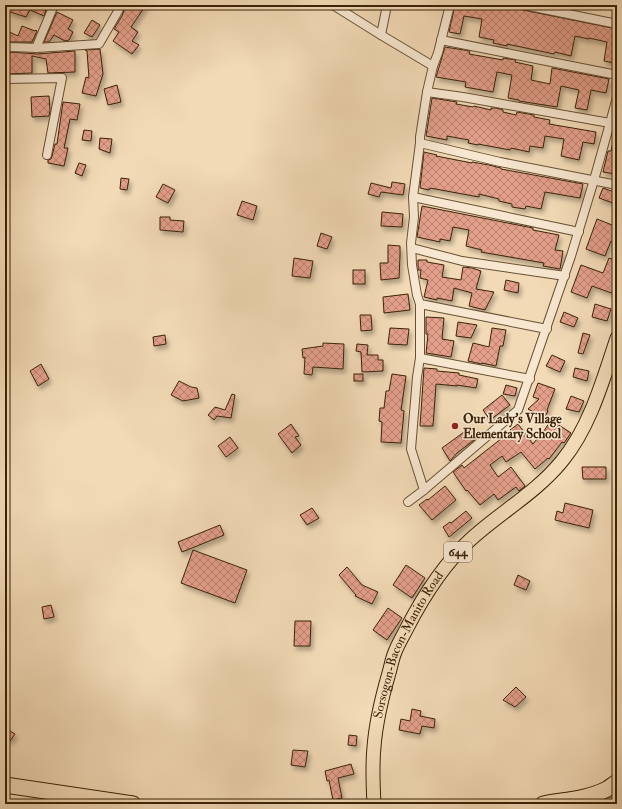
<svg xmlns="http://www.w3.org/2000/svg" width="622" height="809" font-family="'IM FELL Double Pica',serif">
<style>
.forest{fill:url(#forest-firs);stroke:#7b704a}
.building{fill:url(#building-cross-hatch);stroke:#3a2207;filter:url(#shadow)}
.lines{fill:none;stroke-linecap:round;stroke-linejoin:round}
.street-casing{stroke:#685033;stroke-width:10}
.primary-casing{stroke:#3a2207;stroke-width:15}
.highway-casing{stroke:#3a2207;stroke-width:17}
.street{stroke:#f7e7d0;stroke-width:8}
.primary{stroke:#f2dab6;stroke-width:13}
.highway{stroke:#f2dab6;stroke-width:15}
.poi-dot{fill:#8f2418;stroke:#f7e7d0;stroke-width:1.5}
.labels{text-anchor:middle;dominant-baseline:central;stroke-width:3;stroke-linejoin:round;paint-order:stroke}
.shield{fill:#f7e7d0;stroke:#735d43;stroke-width:1}
.shield-label{font-size:12px;font-weight:bold;fill:#3a2207}
.poi-label{font-size:13px;font-weight:bold;fill:#3a2207;stroke:#f7e7d0;text-anchor:start}
.street-label{font-size:13px;fill:#3a2207;stroke:#f7e7d0}
</style>
<defs>
<pattern id="forest-firs" width="22" height="20" patternUnits="userSpaceOnUse"><rect width="22" height="20" fill="#bcbf8c"/><path d="M5 1l3.5 6h-7zM16 11l3.5 6h-7z" fill="#a2a477"/></pattern>
<pattern id="building-cross-hatch" width="8" height="8" patternUnits="userSpaceOnUse"><rect width="8" height="8" fill="#e39f8a"/><path d="M0 0l8 8M0 8l8-8" fill="none" stroke="#b9816f"/></pattern>
<filter id="shadow"><feDropShadow dx="2.5" dy="4" stdDeviation="2" flood-color="#0004"/></filter>
</defs>
<rect width="100%" height="100%" fill="#f2dab6"/>
<filter id="stains"><feTurbulence type="fractalNoise" baseFrequency=".005" numOctaves="4"/><feColorMatrix values="0 0 0 0 .2 0 0 0 0 .09 0 0 0 0 .02 0 0 0 .5 -.17"/></filter>
<radialGradient id="worn" r=".72"><stop offset=".6" stop-color="#630" stop-opacity="0"/><stop offset="1" stop-color="#630" stop-opacity=".3"/></radialGradient>
<path class="forest" d="M617,796V804H576Z"/>
<g class="building">
<path d="M10,5H43L47,7L44,16L30,10L26,17L7,11Z"/>
<path d="M126,5H146L131,27L138,32L132,41L139,45L132,54L113,41L119,32L114,29L122,16Z"/>
<path d="M455,5H509L519,7L523,10L617,29V54L615,63L604,61L607,42L589,38V39L575,36L571,56L555,52L554,54L507,44V46L493,43L494,40L479,37L482,19L464,16L460,34L449,32Z"/>
<path d="M57,12L73,20L68,29L73,32L69,40L65,41L54,35L49,42H44Z"/>
<path d="M92,20L100,25L92,37L84,33Z"/>
<path d="M22,26L35,31L36,30L37,31L32,42H11L5,40V30L18,36Z"/>
<path d="M445,47L470,51L469,54L503,60V58L516,60L515,62L533,66L531,80L550,84L552,68L609,79L606,93L591,90L587,110L575,108L579,90L561,86L557,107L519,101V100L508,98L512,75L497,72L493,92L465,87L466,82L436,77Z"/>
<path d="M100,49L103,74L96,96L82,93L86,77L89,78L87,51L85,50Z"/>
<path d="M5,51L10,52L37,54L75,51V72L48,73L46,59L32,56V73L5,74Z"/>
<path d="M117,85L121,102L108,105L104,89Z"/>
<path d="M49,96L50,111L49,116L32,117L31,97Z"/>
<path d="M432,98L457,102L456,104L473,107L474,106L491,110V108H496L503,110V112L516,115L517,112L534,115V117L550,120L549,124L596,132L594,144L583,142L579,160L561,156L564,139L545,136L543,148L530,146L529,152L511,148L510,150L478,144V145L468,143L469,140L447,136V140L426,136Z"/>
<path d="M63,102L80,104L77,120L70,119L64,148H68L64,166L48,163V160L51,159L52,156L55,144H57Z"/>
<path d="M84,130L92,131L91,141L82,140Z"/>
<path d="M614,137L617,138V168L616,174L603,172L608,151H611Z"/>
<path d="M100,138L112,139L110,153L99,149Z"/>
<path d="M424,152L437,155L436,156L472,163V162L489,165L501,168V169L583,184L580,198L545,192L541,209L526,206L525,209L512,207V204L499,201V199L479,194V197L430,188L429,190L420,188Z"/>
<path d="M79,163L86,165L82,176L75,173Z"/>
<path d="M121,178L129,179L127,190L120,189Z"/>
<path d="M392,182L405,184L403,195L381,192L379,197L368,194L371,183L391,188Z"/>
<path d="M163,184L175,190L168,203L156,197Z"/>
<path d="M603,188L617,193L613,203L599,198Z"/>
<path d="M242,201L257,206L253,220L237,215Z"/>
<path d="M422,206L533,228V230L559,235L555,250L563,251L560,269L543,266L544,263L481,252L482,250L466,246L469,230L453,227L450,241L440,239V242L417,237Z"/>
<path d="M382,212L403,214L402,227L381,226Z"/>
<path d="M160,217H170V220L184,221L183,232L160,230Z"/>
<path d="M597,219L617,227V243L611,241L605,256L586,249Z"/>
<path d="M321,233L332,237L327,249L317,246Z"/>
<path d="M388,245L400,246V256L399,278L381,280L380,263H388Z"/>
<path d="M294,258L313,261L310,278L292,276Z"/>
<path d="M609,258L617,261V295L592,286L587,298L571,292L581,265L603,273Z"/>
<path d="M418,260H427V262L444,265L442,277L461,280L463,267L472,268L481,271L476,289L494,292L485,310L469,306L472,293L454,288L452,301L437,298V300L424,297L428,280L420,278L421,270H418Z"/>
<rect x="353" y="270" width="12" height="14"/>
<path d="M506,280L519,283L518,293L504,290Z"/>
<path d="M408,294L410,310L384,313L383,297Z"/>
<path d="M595,304L611,309L607,321L592,317Z"/>
<path d="M564,312L578,318L574,327L560,322Z"/>
<path d="M360,315H371L372,330L361,331Z"/>
<path d="M426,317L444,318L442,339L454,341L451,357L426,353L428,334H426Z"/>
<path d="M458,322L477,325L471,338L456,336Z"/>
<path d="M390,328L409,329L407,345L388,344Z"/>
<path d="M492,328L506,330L503,346H500L496,366L482,363V364L468,361L473,343L489,347Z"/>
<path d="M583,333L590,335L583,354L578,353Z"/>
<path d="M165,335L166,344L154,346L153,337Z"/>
<path d="M323,343L344,344L343,369L313,367L312,375L304,374L305,357L303,358L302,349L323,346Z"/>
<path d="M357,344L368,345L367,355H378V360H383V371L362,372L361,352L356,351Z"/>
<path d="M552,355L565,361L560,372L546,366Z"/>
<path d="M41,364L49,379L38,386L30,371Z"/>
<path d="M424,368L437,369V371L459,373V375L478,379L476,388L457,385V386L436,384L433,426H420Z"/>
<path d="M575,368L589,371L587,381L573,377Z"/>
<rect x="354" y="374" width="9" height="7"/>
<path d="M392,374L406,376L401,410L404,411L401,443L381,442L382,422L379,421L380,408H384L386,391H389Z"/>
<path d="M179,381L191,387L197,388L199,398L183,401L171,395Z"/>
<path d="M538,383L555,389L547,410L548,411L544,418L528,409L539,399L533,397Z"/>
<path d="M506,385L517,388L515,396L503,394Z"/>
<path d="M232,394L235,395L231,418L217,416L214,420L208,415L215,407L225,410Z"/>
<path d="M502,395L510,405L490,420L483,410Z"/>
<path d="M571,396L584,401L579,412L566,409Z"/>
<path d="M551,420L571,433L564,443L562,442L549,459L548,458L535,469L521,452L506,462L502,456L490,465L498,477L511,467L525,486L519,491L516,487L498,500L494,494L480,505L467,490L466,491L453,472L462,465L464,468L483,453L511,431L510,430L518,424L533,444L541,434H542Z"/>
<path d="M291,424L299,436L295,437L301,445L292,453L278,434Z"/>
<path d="M471,427L478,437L457,453L450,461L442,448Z"/>
<path d="M230,437L238,448L226,457L218,446Z"/>
<path d="M582,467H606V479H583Z"/>
<path d="M445,486L456,500L432,520L419,505L427,499L428,500Z"/>
<path d="M565,503L593,510L589,528L555,520L557,511L563,513Z"/>
<path d="M312,508L319,518L307,525L300,515Z"/>
<path d="M466,511L472,518L449,537L443,527L450,522L451,523Z"/>
<path d="M220,525L224,535L182,552L178,542Z"/>
<path d="M193,550L247,570L235,603L181,583Z"/>
<path d="M406,565L425,578L412,598L393,585Z"/>
<path d="M347,567L362,585L378,592L372,604L355,596L356,595L339,575Z"/>
<path d="M518,575L530,581L526,590L514,585Z"/>
<path d="M51,605L54,617L44,619L42,607Z"/>
<path d="M388,608L402,618L387,640L373,630Z"/>
<path d="M295,621H311L310,646H294Z"/>
<path d="M516,687L526,697L515,707L503,700Z"/>
<path d="M412,709L421,711L420,716L435,719L434,728L422,726L420,734L399,730L401,719L410,721Z"/>
<path d="M5,728L15,734L10,741L5,737Z"/>
<path d="M349,735L357,736L356,746L348,745Z"/>
<path d="M293,750L308,751L305,767L291,765Z"/>
<path d="M351,764L354,774L338,778L342,798L333,800L329,780L327,781L325,771Z"/>
</g>
<g class="lines">
<g class="street-casing">
<g id="street">
<path d="M333,5L381,35L433,66"/>
<path d="M524,5L617,24"/>
<path d="M381,35L387,5"/>
<path d="M441,40L617,75"/>
<path d="M5,45L10,47L37,48L99,44L117,13L121,5"/>
<path d="M36,48L54,5"/>
<path d="M5,79L62,78L47,155"/>
<path d="M427,92L463,97L610,123"/>
<path d="M420,143L500,162L617,185"/>
<path d="M413,197L579,232"/>
<path d="M412,248L462,261L565,276"/>
<path d="M420,304L547,329"/>
<path d="M420,358L530,379"/>
<path d="M424,490L411,449L417,377L420,358V304L417,295L412,265L411,243L414,217L413,197L420,143V137L427,92L433,66L438,53L450,5"/>
<path d="M408,502L424,490L518,410L571,256L594,180L610,123L617,97"/>
</g>
</g>
<g class="primary-casing">
<g id="primary">
<path id="s1" d="M374,804C373,785 372,766 374,747C376,721 382,697 389,673C391,666 392,659 395,652C398,644 403,636 407,628C424,595 443,565 470,540C499,513 536,493 562,461C590,427 603,380 617,338"/>
</g>
</g>
<g class="highway-casing">
<g id="highway">
<path d="M5,785L133,804"/>
<path d="M543,804C564,800 588,799 607,789C610,787 614,784 617,782"/>
</g>
</g>
<use href="#street" class="street"/>
<use href="#primary" class="primary"/>
<use href="#highway" class="highway"/>
</g>
<circle class="poi-dot" cx="455" cy="426" r="4"/>
<g class="labels">
<rect class="shield" x="444" y="542" width="28" height="20" rx="3"/>
<g class="shield-label">
<text x="458" y="552">644</text>
</g>
<g class="poi-label">
<text x="463" y="419">Our Lady's Village<tspan x="463" dy="15">Elementary School</tspan></text>
</g>
<g class="street-label">
<text stroke="none"><textPath href="#s1" startOffset="166">Sorsogon-Bacon-Manito Road</textPath></text>
</g>
</g>
<rect width="622" height="809" fill="none" stroke="#f2dab6" stroke-width="20"/>
<rect x="6" y="6" width="610" height="797" fill="none" stroke="#3a2207" stroke-width="2"/>
<rect x="10" y="10" width="602" height="789" fill="none" stroke="#3a2207"/>
<rect width="100%" height="100%" filter="url(#stains)"/>
<rect width="100%" height="100%" fill="url(#worn)"/>
</svg>
